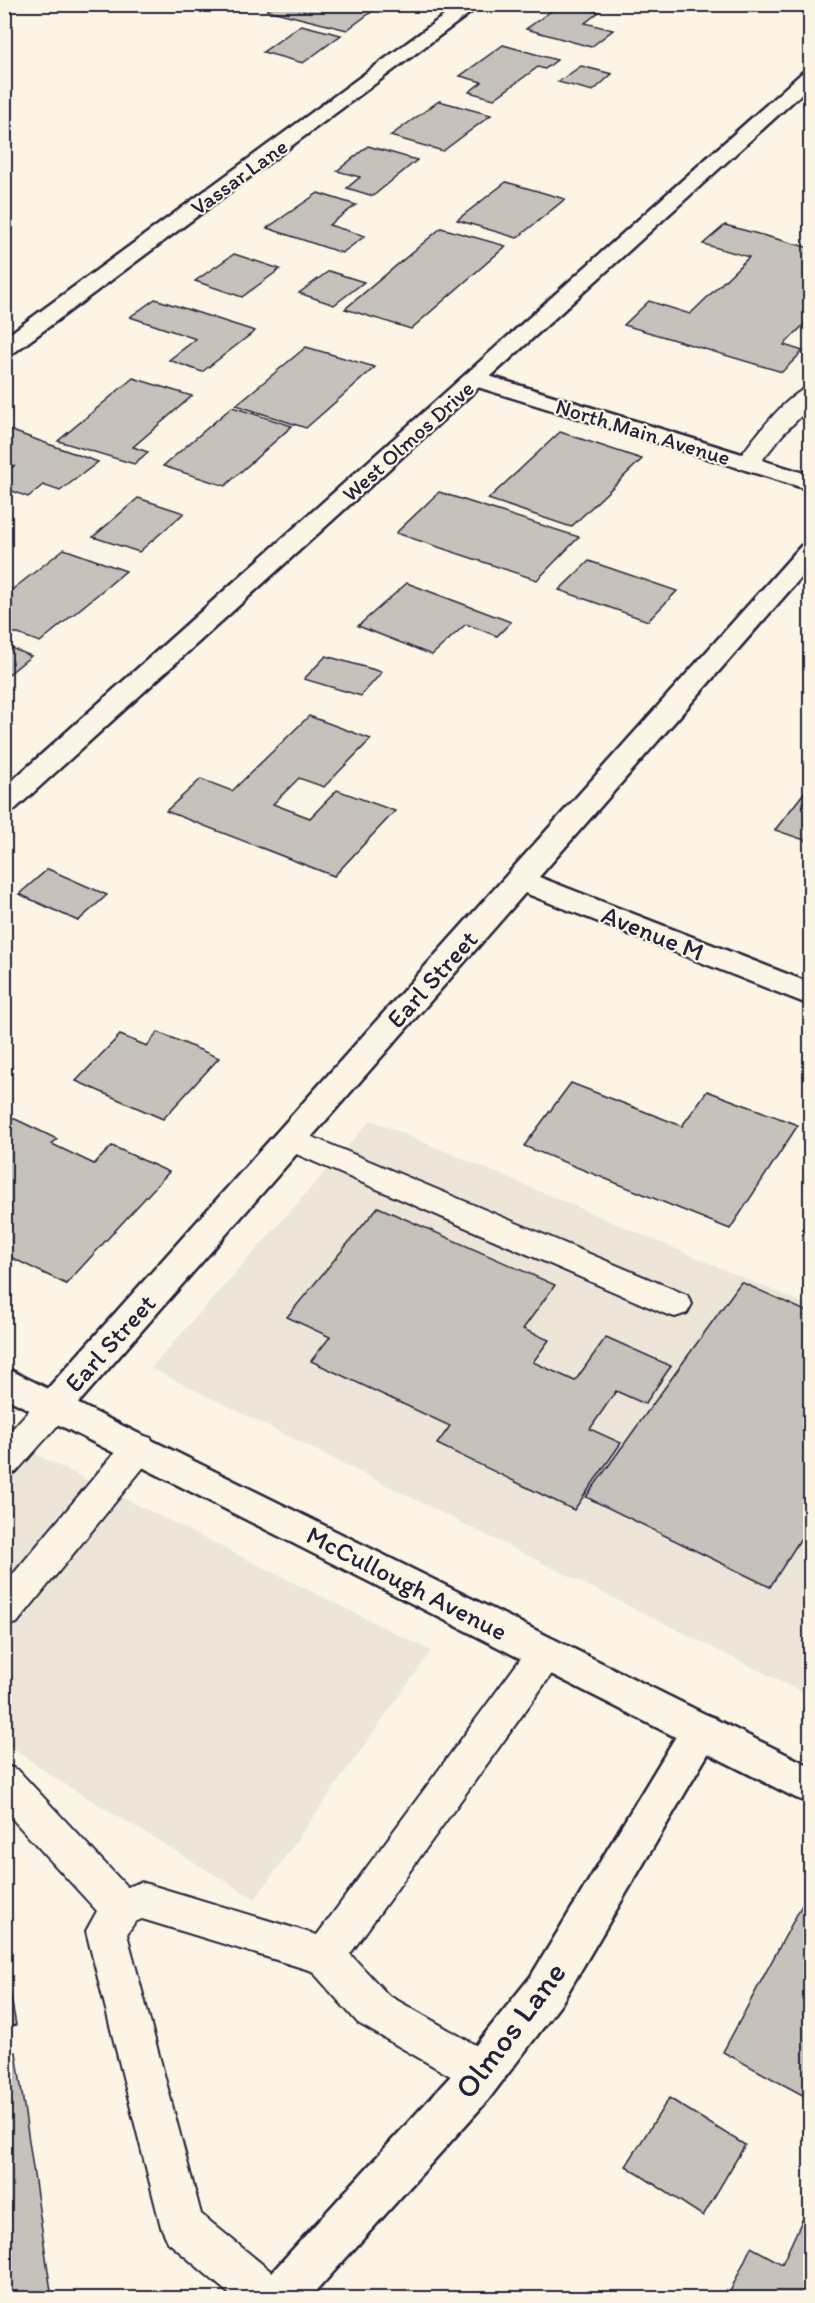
<svg xmlns="http://www.w3.org/2000/svg" width="815" height="2303" font-family="Itim,sans-serif">
<style>
.built{fill:#ece5d8}
.building{fill:#c6c1bb;stroke:#22223b;stroke-width:1.5}
.lines{fill:none;stroke-linecap:round;stroke-linejoin:round}
.service-casing{stroke:#22223b;stroke-width:4}
.minor-casing{stroke:#22223b;stroke-width:5}
.tertiary-casing{stroke:#22223b;stroke-width:5}
.secondary-casing{stroke:#22223b;stroke-width:5}
.service{fill:#fcf5e5;fill-rule:evenodd}
.minor{fill:#fcf5e5;fill-rule:evenodd}
.tertiary{fill:#fcf5e5;fill-rule:evenodd}
.secondary{fill:#fcf5e5;fill-rule:evenodd}
.labels{text-anchor:middle;dominant-baseline:central;stroke-width:4.5;stroke-linejoin:round;paint-order:stroke}
.far-street-label{font-size:22px;fill:#22223b;stroke:#fcf5e5}
.street-label{font-size:26px;fill:#22223b;stroke:#fcf5e5}
.near-street-label{font-size:32px;fill:#22223b;stroke:#fcf5e5}
</style>
<rect width="100%" height="100%" fill="#fcf5e5"/>
<filter id="ink" filterUnits="userSpaceOnUse"><feTurbulence type="fractalNoise" baseFrequency=".0167" numOctaves="2"/><feDisplacementMap in="SourceGraphic" scale="12" xChannelSelector="R" yChannelSelector="G"/><feConvolveMatrix kernelMatrix="1 2 1 2 8 2 1 2 1" color-interpolation-filters="sRGB"/></filter>
<g filter="url(#ink)">
<g class="built">
<path d="M371,1120L810,1306V1696L151,1368Z"/>
<path d="M5,1439L431,1651L255,1899L58,1780L5,1743Z"/>
</g>
<g class="building">
<path d="M276,4H382L347,30L267,10Z"/>
<path d="M561,4L599,12L585,23L613,30L591,47L526,29Z"/>
<path d="M301,25L341,35L303,63L263,52Z"/>
<path d="M503,45L557,60L545,69L538,67L494,99L469,92L482,82L460,76Z"/>
<path d="M581,66L612,74L593,91L558,82Z"/>
<path d="M439,101L491,115L443,151L390,136Z"/>
<path d="M368,146L417,160L373,196L347,188L360,177L337,171Z"/>
<path d="M506,182L565,199L517,238L457,220Z"/>
<path d="M318,193L356,205L329,225L365,236L342,253L267,228Z"/>
<path d="M725,225L810,248V318L784,345L803,351L782,372L624,325L649,301L690,314L749,257L703,244Z"/>
<path d="M441,228L506,246L411,329L345,309Z"/>
<path d="M234,254L280,269L242,297L195,281Z"/>
<path d="M329,271L364,282L334,305L299,293Z"/>
<path d="M155,299L255,331L202,372L169,360L196,339L130,317Z"/>
<path d="M306,347L375,367L306,428L236,405Z"/>
<path d="M133,378L192,396L133,447L148,452L134,464L58,441Z"/>
<path d="M232,407L292,426L225,486L163,466Z"/>
<path d="M4,428L98,462L60,491L43,485L28,497L4,488V473L14,466L4,462Z"/>
<path d="M560,432L642,459L571,527L488,499Z"/>
<path d="M439,492L579,537L537,580L396,533Z"/>
<path d="M138,498L184,513L139,552L93,537Z"/>
<path d="M64,549L126,571L40,642L4,629V596Z"/>
<path d="M589,561L677,591L648,621L559,590Z"/>
<path d="M407,583L511,622L497,636L466,624L432,655L358,626Z"/>
<path d="M4,645L31,656L4,678Z"/>
<path d="M326,656L382,672L361,696L304,679Z"/>
<path d="M309,716L371,739L324,787L299,778L273,804L310,818L337,790L395,811L334,876L166,811L201,779L232,791Z"/>
<path d="M810,785V842L775,830Z"/>
<path d="M48,869L107,895L78,921L19,894Z"/>
<path d="M158,1032L219,1058L163,1119L76,1081L120,1035L147,1046Z"/>
<path d="M571,1083L682,1126L707,1091L798,1125L730,1229L524,1146Z"/>
<path d="M13,1118L57,1139L52,1144L94,1164L112,1146L169,1172L66,1284L4,1254V1125Z"/>
<path d="M378,1207L555,1285L523,1329L549,1340L533,1362L575,1381L606,1337L671,1366L645,1404L616,1391L590,1429L621,1443L574,1510L437,1444L450,1426L311,1361L330,1337L287,1317Z"/>
<path d="M741,1282L810,1313V1524L770,1587L586,1497Z"/>
<path d="M803,1903L810,1907V2099L723,2052Z"/>
<path d="M4,1959L16,2025L4,2028Z"/>
<path d="M16,2052L52,2298H4V2055Z"/>
<path d="M669,2098L745,2145L703,2216L626,2166Z"/>
<path d="M804,2216L810,2219V2298H727L751,2247L782,2264Z"/>
</g>
<g class="lines">
<g class="service-casing">
<g id="service">
<path d="M810,387V407L783,434L755,469H739L735,464C749,444 787,393 810,387Z"/>
<path d="M291,1128L687,1295L692,1304L687,1313L675,1317L663,1313L280,1147L275,1139L280,1131Z"/>
<path d="M54,1393L66,1396L71,1406L66,1416L16,1472L4,1476V1438L42,1396Z"/>
<path d="M139,1434L151,1438L156,1448L151,1458L17,1623L4,1627V1585L127,1438Z"/>
<path d="M546,1637L559,1642L565,1653L559,1664L350,1954L388,1995L498,2058L504,2072L498,2086L483,2092L468,2086L358,2023L312,1971L142,1919L135,1922L127,1934L201,2214L284,2282L290,2298H234L168,2242L161,2227L86,1931L97,1911L4,1810V1765L18,1770L127,1887L141,1882L317,1935L533,1642Z"/>
</g>
</g>
<g class="minor-casing">
<g id="minor">
<path d="M460,4H482L12,354L4,356V338Z"/>
<path d="M476,372L810,475V490L468,384L464,379L468,374Z"/>
<path d="M810,544V567L539,877L810,983V1005L525,893L67,1416L54,1420L41,1416L36,1406L41,1396L801,546Z"/>
<path d="M701,1713L715,1718L721,1730L715,1742L561,2004L488,2100L310,2298H256L263,2282L456,2070L531,1976L687,1718Z"/>
</g>
</g>
<g class="tertiary-casing">
<path id="tertiary" d="M810,70V86L14,810L4,813V788L803,72Z"/>
</g>
<g class="secondary-casing">
<path id="secondary" d="M4,1367L810,1766V1803L796,1798L4,1397Z"/>
</g>
<use href="#service" class="service"/>
<use href="#minor" class="minor"/>
<use href="#tertiary" class="tertiary"/>
<use href="#secondary" class="secondary"/>
</g>
</g>
<g class="labels">
<g class="far-street-label">
<text transform="translate(239 177) rotate(-36)">Vassar Lane</text>
<text transform="translate(643 432) rotate(17)">North Main Avenue</text>
<text transform="translate(408 441) rotate(-42)">West Olmos Drive</text>
</g>
<g class="street-label">
<text transform="translate(653 933) rotate(22)">Avenue M</text>
<text transform="translate(432 979) rotate(-48)">Earl Street</text>
<text transform="translate(110 1343) rotate(-48)">Earl Street</text>
<text transform="translate(407 1583) rotate(27)">McCullough Avenue</text>
</g>
<g class="near-street-label">
<text transform="translate(510 2030) rotate(-53)">Olmos Lane</text>
</g>
</g>
<rect width="815" height="2303" fill="none" stroke="#fcf5e5" stroke-width="24"/>
<rect x="12" y="12" width="791" height="2279" fill="none" stroke="#22223b" stroke-width="2" filter="url(#ink)"/>
</svg>
